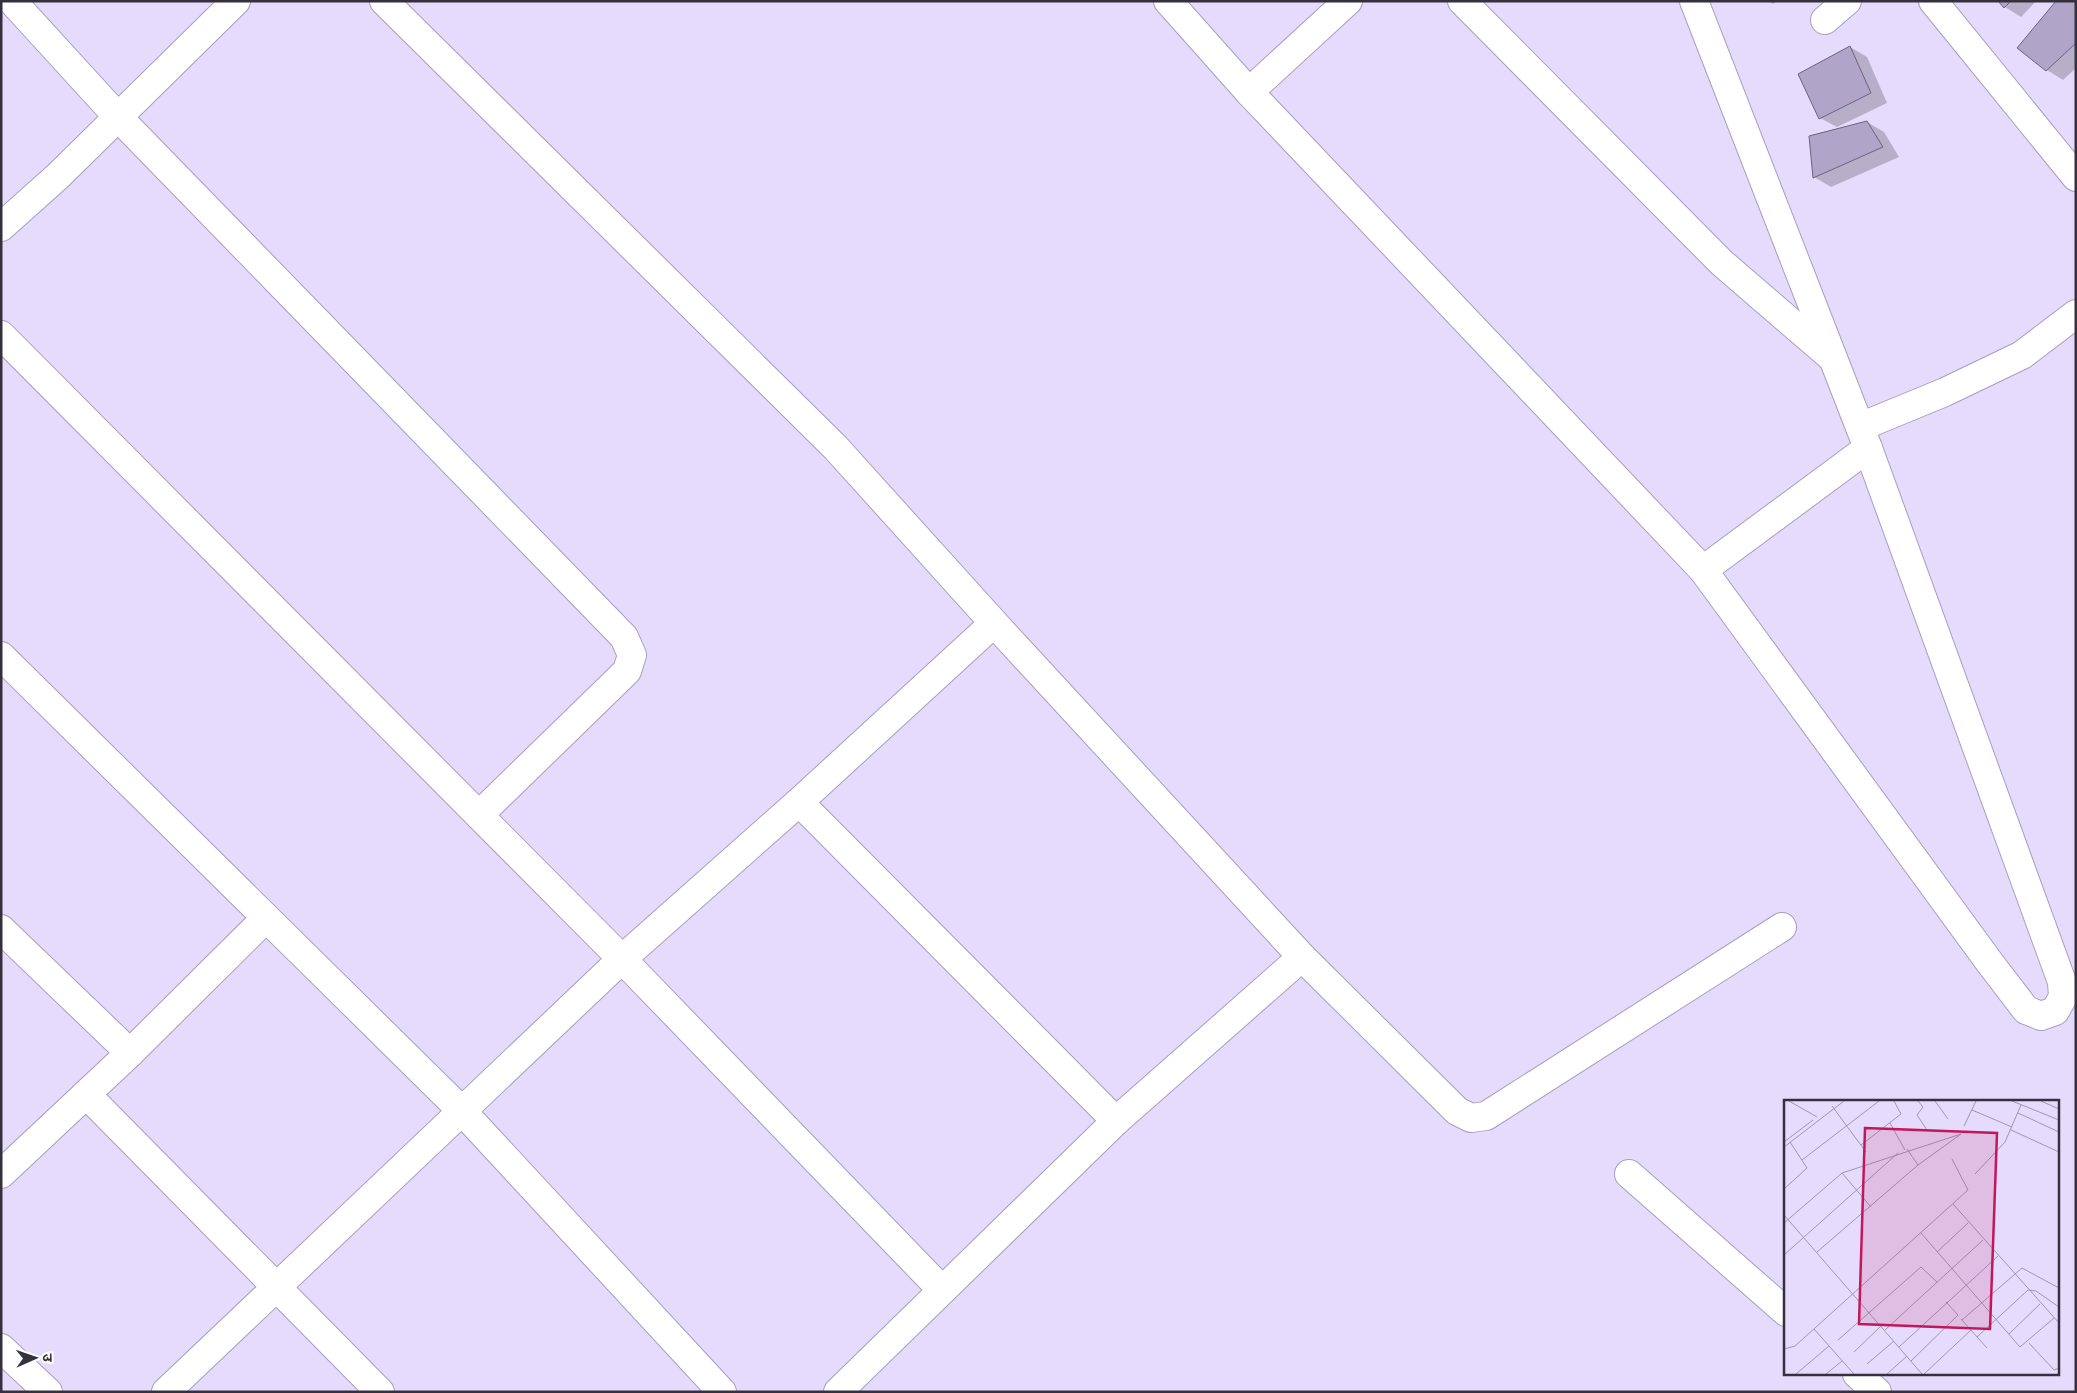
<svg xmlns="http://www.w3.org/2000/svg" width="2077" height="1393" font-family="'Fira Sans Condensed','Noto Sans Devanagari',sans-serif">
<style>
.shadow{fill:#0003}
.building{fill:#b0a4c9;stroke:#6d6380}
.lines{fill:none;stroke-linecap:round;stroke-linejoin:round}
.street-casing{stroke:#a89ebd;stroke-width:30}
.street{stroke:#fff;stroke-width:28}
.inset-road{fill:none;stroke:#9e97b0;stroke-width:1}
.view{fill:#c2185b;fill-opacity:0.15;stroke:#c2185b;stroke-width:2.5}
.inset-edge{fill:none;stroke:#34303d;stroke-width:2.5}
</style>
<rect width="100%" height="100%" fill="#e5dbfc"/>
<g class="shadow">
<path d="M1768,1H1777L1773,4Z"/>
<path d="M1999,1H2036L2021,17L2005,7Z"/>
<path d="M2076,1V68L2063,80L2047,70Z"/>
<path d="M1850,47L1867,57L1887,103L1837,127L1820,118Z"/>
<path d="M1867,122L1884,132L1899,157L1831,187L1814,177Z"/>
</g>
<g class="building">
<path d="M1998,1H2011L2004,8Z"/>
<path d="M2056,1H2076V43L2046,71L2017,48Z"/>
<path d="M1850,46L1871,93L1819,119L1798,74Z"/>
<path d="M1867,121L1883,147L1813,178L1809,136Z"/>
</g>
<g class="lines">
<g class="street-casing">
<g id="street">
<path d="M12,1L118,117L624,637L632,655L627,671L479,815"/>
<path d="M384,1L836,448L994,623L1302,957L1457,1111L1471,1118L1486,1116L1782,927"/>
<path d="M1168,1L1249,92L1703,570L1990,963L2026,1010L2041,1016L2055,1011L2063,997L2062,982L1868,448L1694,1"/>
<path d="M1462,1L1722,263L1830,356"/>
<path d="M1933,1L2076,177"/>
<path d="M1825,20L1847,1"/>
<path d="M1249,92L1348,1"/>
<path d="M1,227L58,176L236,1"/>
<path d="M1,335L622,959L942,1290"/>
<path d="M1860,427L1945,392L2022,355L2076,314"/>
<path d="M1703,570L1868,448"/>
<path d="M1,656L462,1111L722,1392"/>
<path d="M799,802L1116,1121"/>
<path d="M1,929L130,1053L266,918"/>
<path d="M86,1094L380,1392"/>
<path d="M1,1174L130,1053"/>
<path d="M1629,1174L1786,1312"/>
<path d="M1,1348L48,1392"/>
<path d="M1857,1374L1877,1392"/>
<path d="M166,1392L622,959L799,802L994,623"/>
<path d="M838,1392L1116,1121L1302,957"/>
</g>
</g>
<use href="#street" class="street"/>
</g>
<g transform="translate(1784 1100)">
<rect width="275" height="275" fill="#e5dbfc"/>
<path class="inset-road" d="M5,1L33,17M134,1L139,7L133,15L143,30M151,1L164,19M228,1L275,20M257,1L275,9M48,6L82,52M188,10L228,27M234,13L275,32M106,23L121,50M180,26L192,1M227,30L275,52M0,42L29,20M77,45L117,14L110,1M0,47L60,1M123,49L134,65M18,60L95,1M58,73L87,107M191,74L221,42L237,5M0,89L23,68L6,42M169,104L275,223M0,115L138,274M0,123L58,73L177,34M137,133L236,247L270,218M33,152L134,65L177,34M153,152L184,123M0,155L114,53M177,219L203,248M178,220L238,168L275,188M30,229L70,274M101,230L199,140M225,234L256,204M193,237L244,190L252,191L275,207M54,240L137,167L153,182M245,243L270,270L275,268M115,247L214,156M0,249L11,246L184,90L168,59M70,252L97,226M127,261L174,215L162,202M83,264L110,241M12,274L45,246M42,274L58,261M103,274L123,256M140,274L187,230"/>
<path class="view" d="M81,28L213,33L206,229L75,224Z"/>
<rect width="275" height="275" class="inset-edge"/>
</g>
<rect width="2077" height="1393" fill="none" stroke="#34303d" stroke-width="5"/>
<g transform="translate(35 1358) rotate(88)" stroke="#ffffff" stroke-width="4" paint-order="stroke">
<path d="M0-4L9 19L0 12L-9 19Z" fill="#34303d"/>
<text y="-8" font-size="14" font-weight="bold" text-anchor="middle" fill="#34303d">उ</text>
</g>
</svg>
